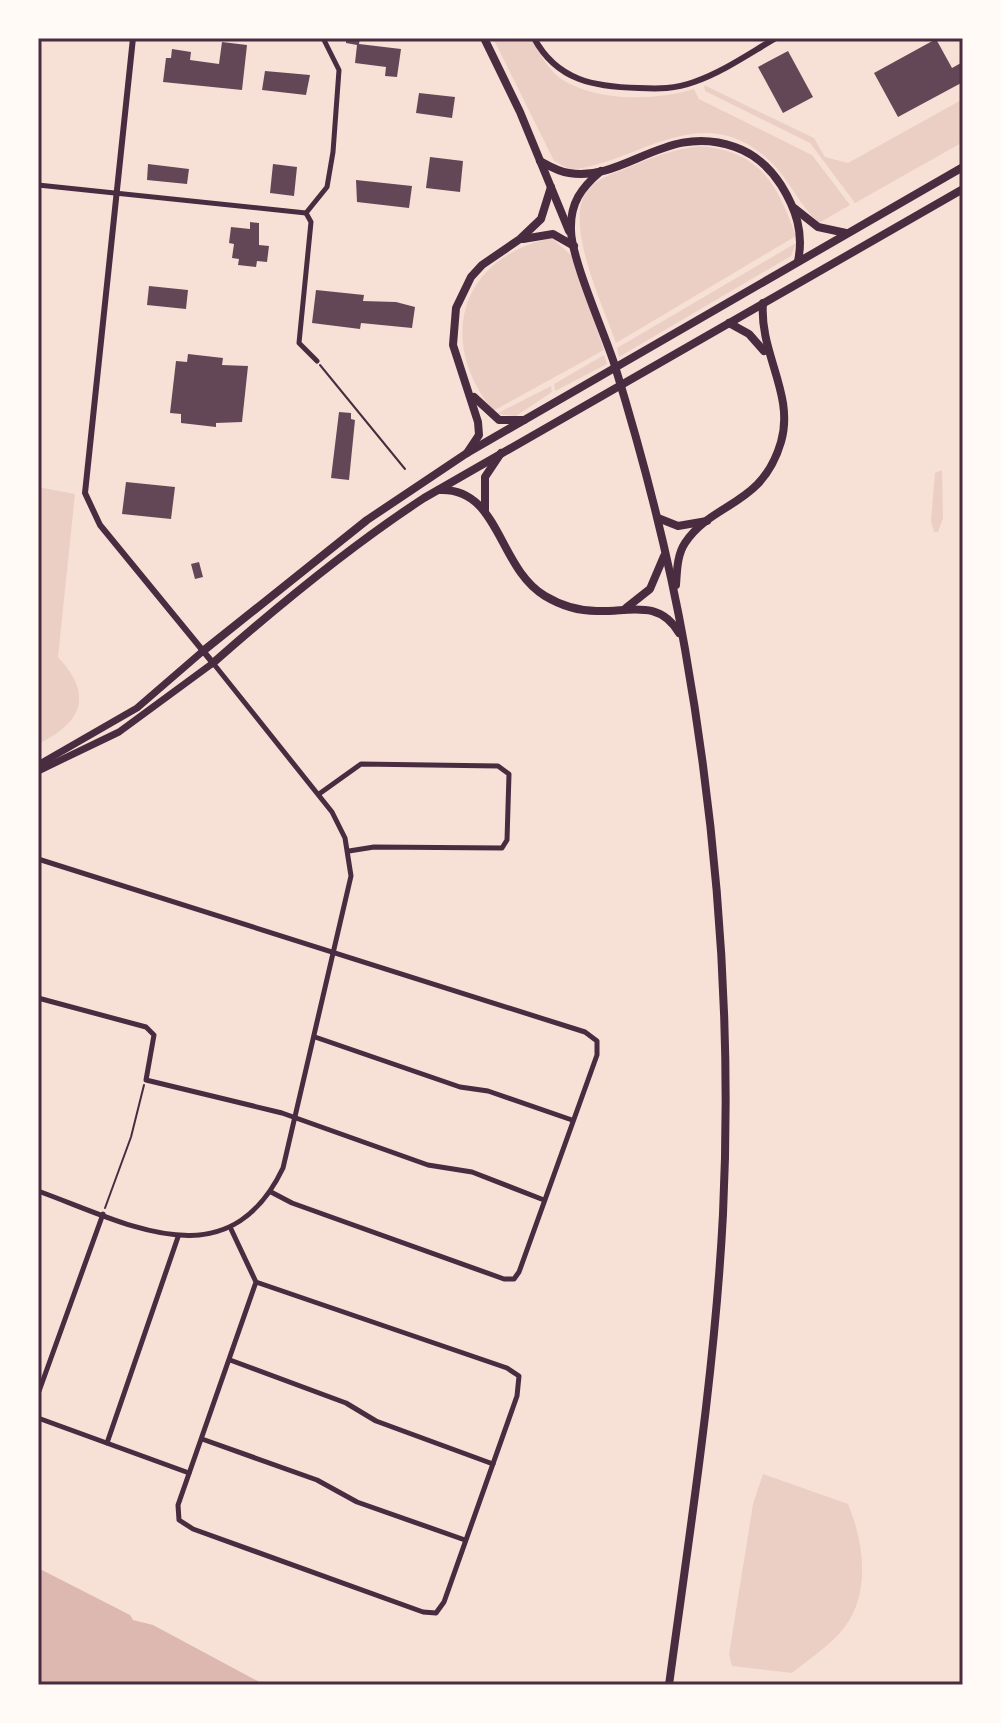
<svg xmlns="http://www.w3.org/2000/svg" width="1001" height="1723" font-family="'Titillium Web',sans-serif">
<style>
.green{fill:#ebcfc5}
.water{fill:#dcb8b0}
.building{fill:#644757}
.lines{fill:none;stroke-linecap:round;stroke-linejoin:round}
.path{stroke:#4a2c40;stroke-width:2}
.minor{stroke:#4a2c40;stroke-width:5}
.tertiary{stroke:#4a2c40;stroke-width:6}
.secondary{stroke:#4a2c40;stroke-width:7}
.primary{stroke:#4a2c40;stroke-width:8}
.trunk{stroke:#4a2c40;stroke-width:8}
.neatline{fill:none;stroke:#4a2c40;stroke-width:3}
</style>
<rect width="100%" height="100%" fill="#f7e1d7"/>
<g class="green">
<path d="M493,38H531C539,52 547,68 560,78C594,102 656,101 694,89L699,99L812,155L850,205L819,223C799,205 789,179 769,160C701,98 642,161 571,170L554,161Z"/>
<path d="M704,85L814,138L825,157L848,163L963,99V142L855,203L810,143L705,91Z"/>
<path d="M701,146C761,152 777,184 796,236L616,343C604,308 562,220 588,190C597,179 611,174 625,169C650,158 673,149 701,146Z"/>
<path d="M552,238L572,256L604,350L493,411C436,340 460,257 552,238Z"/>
<path d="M796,243L791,256L619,357L617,348Z"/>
<path d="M604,355L607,364L555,391L554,384Z"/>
<path d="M551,386L552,392L516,416L496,414Z"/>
<path d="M942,470L943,518L938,532H934L931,521L935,473Z"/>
<path d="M38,487L75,494L58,657C94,695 82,723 38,744Z"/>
<path d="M763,1474L848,1504C864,1543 871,1593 844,1628C831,1645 809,1659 792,1673L732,1666L729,1654L753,1504Z"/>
</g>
<path class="water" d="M38,1568L130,1615L133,1620L153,1625L265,1685H38Z"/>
<g class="building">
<path d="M346,38H360L359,44L401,49L397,77L385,76L386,67L355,63L357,45L346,43Z"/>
<path d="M936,39L952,68L961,63L963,82L898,117L874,73Z"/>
<path d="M222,42L247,45L242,90L163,82L166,58H171L172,49L191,52L190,60L219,64Z"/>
<path d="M788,51L813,97L783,113L758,67Z"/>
<path d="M265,71L310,75L306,95L262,90Z"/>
<path d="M419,93L455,97L452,118L416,113Z"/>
<path d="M430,157L463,161L460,192L426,188Z"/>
<path d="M148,164L189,169L187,184L147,180Z"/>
<path d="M273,164L297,167L294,196L270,193Z"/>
<path d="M356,180L412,186L409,208L357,202Z"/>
<path d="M250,222L259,223V245L269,246L267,262L257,261L256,267L238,265L239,259L232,258L234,244L229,243L231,227L250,229Z"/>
<path d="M149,286L188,290L186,309L147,305Z"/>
<path d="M316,290L364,295L363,301L396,302L415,307L412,328L361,323L360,329L312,323Z"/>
<path d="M188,354L223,358L222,365L248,366L242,422L216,423V427L181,423V414L170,413L176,361L187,362Z"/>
<path d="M339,412L351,413V419L355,420L349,480L331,478Z"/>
<path d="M126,482L175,487L171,519L122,514Z"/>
<path d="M199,562L203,577L195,579L191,564Z"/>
</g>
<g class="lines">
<g class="path">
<path d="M320,365L405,469"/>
<path d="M105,1208L131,1137L144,1085"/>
</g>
<g class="minor">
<path d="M38,185L306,213L327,187L333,152L339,70L323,38"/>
<path d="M306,213L311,222L299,343L317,361"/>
<path d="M319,794L361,764L498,766L509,774L507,840L502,848L374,847L349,851"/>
<path d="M38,859L585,1032L597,1041V1055L519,1272L514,1279H504L292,1203L271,1192"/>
<path d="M38,998L146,1027L154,1035L146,1080L282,1113L428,1165L472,1172L544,1200"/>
<path d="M315,1037L460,1087L488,1091L572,1120"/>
<path d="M38,1191C127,1223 228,1283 283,1168L351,876L345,838L332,812L213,663"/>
<path d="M231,1229L256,1282L178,1505L179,1520L193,1529L423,1612L436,1613L444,1602L517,1396L519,1376L507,1368L256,1282"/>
<path d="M230,1360L346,1403L376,1421L493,1464"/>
<path d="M38,1394L103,1214"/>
<path d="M38,1418L189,1473"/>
<path d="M202,1439L317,1480L357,1502L465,1540"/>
<path d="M107,1443L178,1237"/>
</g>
<g class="tertiary">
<path d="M133,38L85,493L100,525L213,663"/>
<path d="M534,38C557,81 595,87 639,88C659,89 675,89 694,82C723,72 750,53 776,38"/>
</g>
<g class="secondary">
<path d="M38,765L137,708L203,651"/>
<path d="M38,771L119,732L213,663"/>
</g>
<g class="primary">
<path d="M203,651L367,520L467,453L963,167"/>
<path d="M213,663C280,604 349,547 424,498L963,189"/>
</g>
<g class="trunk">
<path d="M484,38L520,112L569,231"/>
<path d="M540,161C549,166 559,172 569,173C626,182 666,122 735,147C755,154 770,168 781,185C796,209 804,233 798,261"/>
<path d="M601,171C581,188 570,203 571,230C571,258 604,332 614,363C643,457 668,552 685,649C718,836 732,1024 723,1214C715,1371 690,1529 669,1685"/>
<path d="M794,208L818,227L846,233"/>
<path d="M523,239L553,234L574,246"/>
<path d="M729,323L749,334L764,351"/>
<path d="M474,397L499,420H524"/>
<path d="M467,453L479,435L478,422L453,345L456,308L471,277L482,265L520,239L541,219L551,187"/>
<path d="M439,490C500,487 497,567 545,596C560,605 579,611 597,611C630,612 659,599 679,633"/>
<path d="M485,510V477L501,453"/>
<path d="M658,518L678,526L707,521"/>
<path d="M676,585C677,571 677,555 685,543C713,501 762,507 781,442C795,394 759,353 763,303"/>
<path d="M626,608L650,589L664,556"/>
</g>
</g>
<rect width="1001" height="1723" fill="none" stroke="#fffaf5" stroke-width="80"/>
<rect x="40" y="40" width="921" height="1643" class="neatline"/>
</svg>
